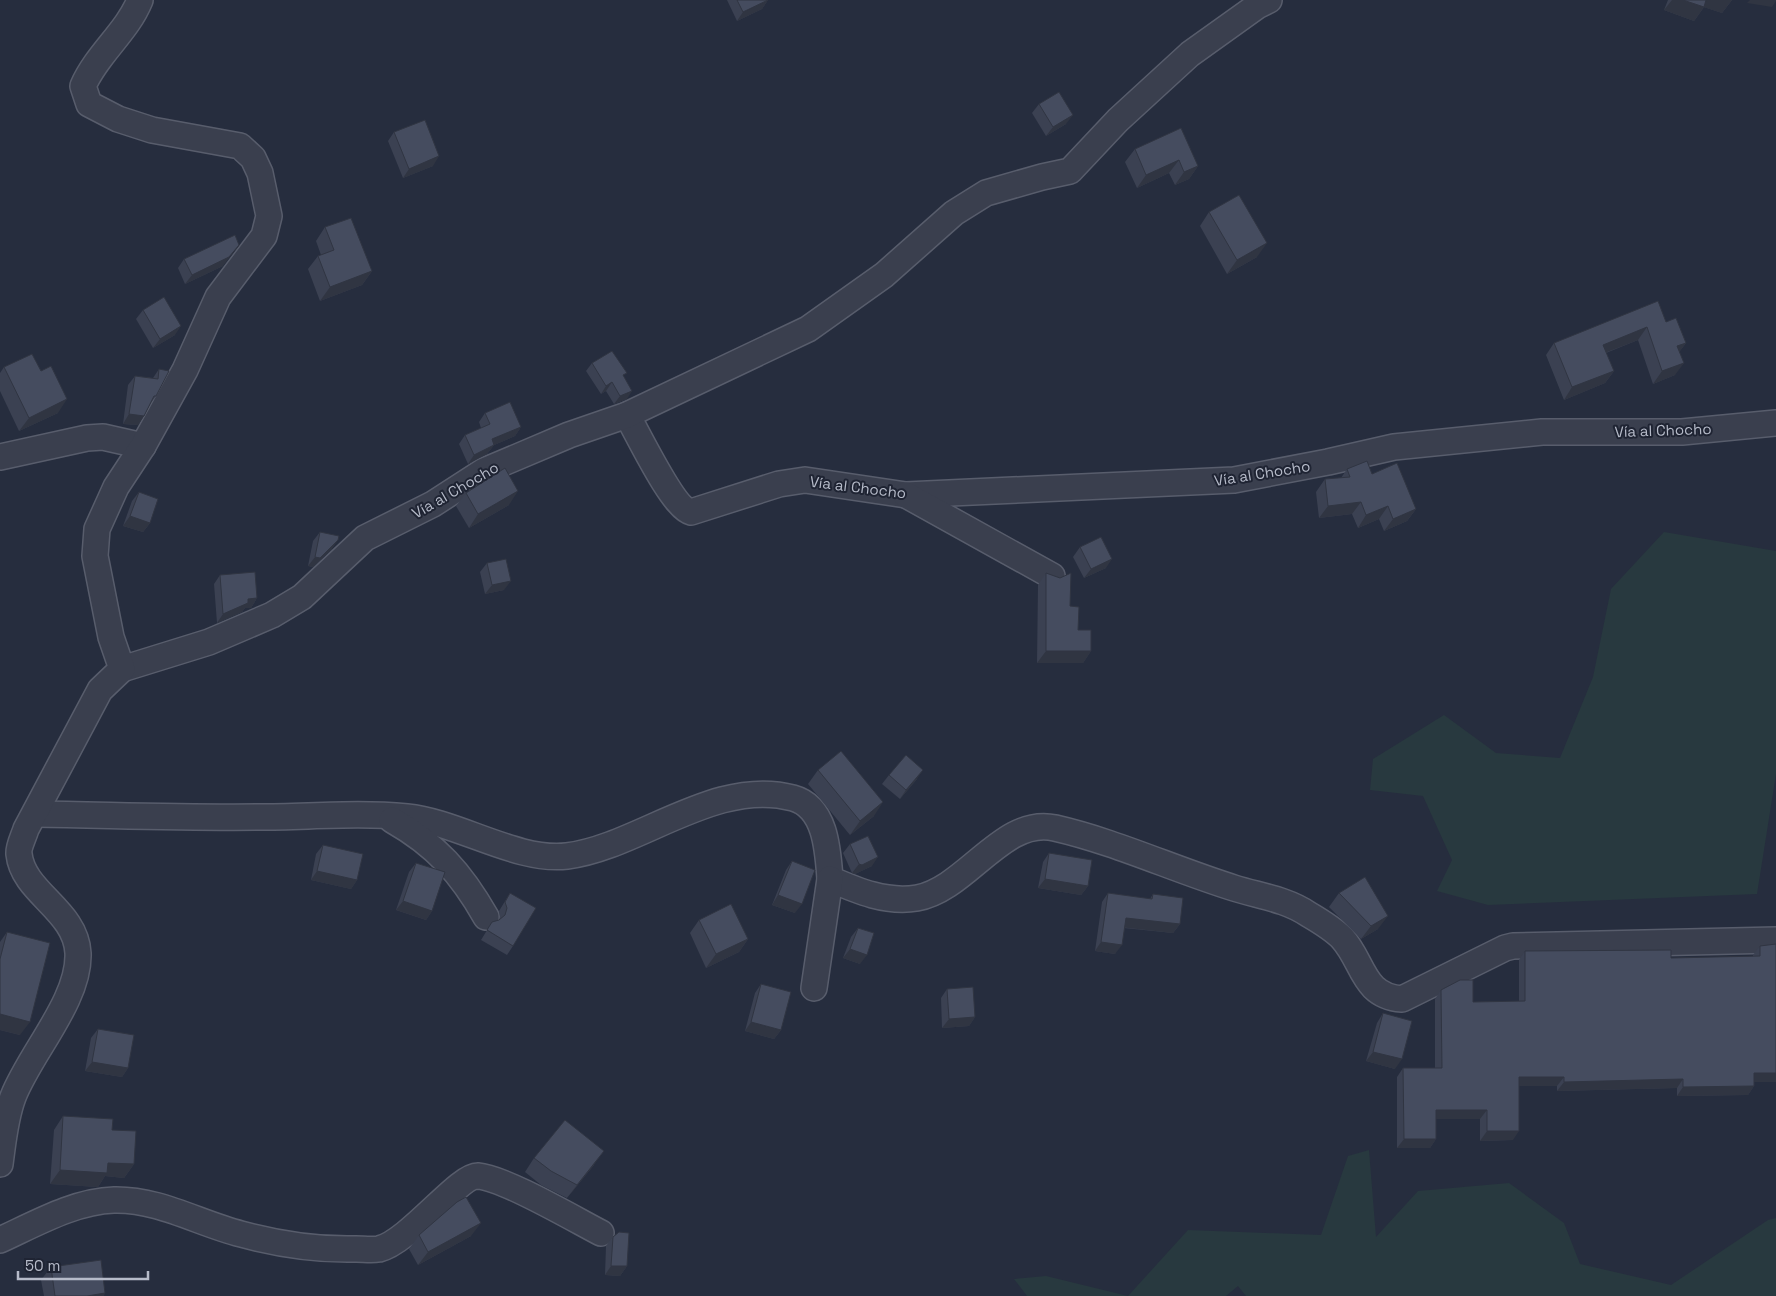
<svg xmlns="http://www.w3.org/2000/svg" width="1776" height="1296" font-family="'Space Grotesk',sans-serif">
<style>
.green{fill:#28393f}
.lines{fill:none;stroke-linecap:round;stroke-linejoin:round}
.minor-casing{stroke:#585d6c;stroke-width:28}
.minor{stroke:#3a3f4e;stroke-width:25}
.wall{fill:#3b4152}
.shaded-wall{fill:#303542}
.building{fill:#454c5f;stroke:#303542}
.labels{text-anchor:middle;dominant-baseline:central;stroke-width:4;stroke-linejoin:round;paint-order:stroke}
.street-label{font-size:15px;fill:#b6bbc9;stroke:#1f2433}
</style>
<rect width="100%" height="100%" fill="#262d3e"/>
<g class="green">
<path d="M1664,532L1776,551V774L1757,894L1488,905L1437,891L1452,860L1423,796L1370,790L1373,759L1444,715L1496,753L1560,758L1593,677L1611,589Z"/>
<path d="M1369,1150L1376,1237L1418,1191L1509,1183L1564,1223L1580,1264L1671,1285L1768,1220L1776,1218V1296H1246L1238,1286L1226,1296H1027L1014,1279L1046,1276L1128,1296L1188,1230L1321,1235L1348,1156Z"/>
</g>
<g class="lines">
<g class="minor-casing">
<g id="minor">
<path d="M627,415C638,434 673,508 691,512L779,484L805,480L906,495L1234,480L1328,462L1394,447L1542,432H1682L1776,423"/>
<path d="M0,457L87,438L103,437L143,446"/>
<path d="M906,495L1052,576"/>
<path d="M122,669L209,642L272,615L302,597L365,538L433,504L484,471L569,435L627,415L808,329L884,275L954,213L986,193L1042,177L1070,171L1118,120L1190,54L1257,6L1269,0"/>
<path d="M36,814C110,815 184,818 259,817C308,817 358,812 407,817C458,822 517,862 567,856C639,847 715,777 793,798C826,807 828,851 830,879C858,891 886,903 917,898C967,889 1003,816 1055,828C1116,842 1173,869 1234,888C1259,896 1286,899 1308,914C1320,921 1332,928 1342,938C1364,962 1362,996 1402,999L1505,948L1513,946L1776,940"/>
<path d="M392,820C436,845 461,873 486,917"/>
<path d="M814,988L830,879"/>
<path d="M0,1164C3,1142 5,1118 13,1097C30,1053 80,1000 78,953C76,910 23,893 19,854C18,847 24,836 26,829L100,690L122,669L111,637L95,556L97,529L116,487L143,446L185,370L218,297L264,236L269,216L260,173L253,158L240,146L152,130L118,119L89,104L83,86C97,54 127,32 140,0"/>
<path d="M0,1240C35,1224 75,1201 114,1200C159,1199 198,1223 241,1234C278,1244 318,1250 356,1249C363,1249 372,1250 379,1249C409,1242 459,1175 478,1176C504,1178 574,1219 601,1233"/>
</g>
</g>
<use href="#minor" class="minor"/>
</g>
<g class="wall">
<path d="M727,0H768L762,9L737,21Z"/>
<path d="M1668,0H1732L1722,13L1704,7L1694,21L1664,10Z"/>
<path d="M1039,104L1066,124L1046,136L1032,113Z"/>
<path d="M394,132L433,166L403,178L388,141Z"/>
<path d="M1135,149L1198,166L1189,179L1175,185L1169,173L1137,188L1125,162Z"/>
<path d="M1209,212L1257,257L1227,274L1200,226Z"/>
<path d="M325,227L372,271L362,285L320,301L308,269L318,256L321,255L316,241Z"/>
<path d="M184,259L223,266L185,284L178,268Z"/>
<path d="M143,310L175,335L153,348L136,319Z"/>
<path d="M1666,322L1686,343L1679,352L1675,375L1653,384L1638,340L1606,353L1614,371L1605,383L1564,400L1546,355L1554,343Z"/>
<path d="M592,363L624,377L627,399L614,404L606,391L601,394L586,371Z"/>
<path d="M4,367L58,413L19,431L0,391V373Z"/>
<path d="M159,369L156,396L150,404L144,416L138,425L123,424L128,385L135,376L153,378Z"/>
<path d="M485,413L521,427L515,436L494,445L487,454L468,464L459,444L465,435L481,428L479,422Z"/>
<path d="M1347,469L1372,474L1416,509L1407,521L1384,531L1379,519L1358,528L1352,514L1319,518L1316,492L1325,479L1341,478Z"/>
<path d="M139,492L150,523L143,532L123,526L132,501Z"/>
<path d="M466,493L509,505L469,528L456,506Z"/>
<path d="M320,532L332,549L313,567L308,566L313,541Z"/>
<path d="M1080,547L1106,568L1084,578L1073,557Z"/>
<path d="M487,563L504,590L485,594L480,572Z"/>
<path d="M1046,573L1070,606L1078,630L1091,651L1083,663H1037L1038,585Z"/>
<path d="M220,575L257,598L251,608H245L242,612L217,623L214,584Z"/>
<path d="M818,770L874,816L850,835L808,784Z"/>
<path d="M889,775L917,779L900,799L882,784Z"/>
<path d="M850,844L872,866L855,874L852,873L843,853Z"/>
<path d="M323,845L357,880L351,889L311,880L316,854Z"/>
<path d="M1049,853L1088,886L1081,895L1038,888L1043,862Z"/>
<path d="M792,861L795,913L772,905L786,870Z"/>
<path d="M416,863L432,911L426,920L396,910L409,872Z"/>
<path d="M510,893L513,946L507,955L481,940L492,922L499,920L500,917L499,911Z"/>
<path d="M1108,893L1150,899L1153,894L1180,924L1173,933L1124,928L1115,954L1095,951L1102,902Z"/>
<path d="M1339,893L1378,929L1361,939L1329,907Z"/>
<path d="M699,920L748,939L739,952L706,968L690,933Z"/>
<path d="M858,928L860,964L843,958L851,937Z"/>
<path d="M7,932L20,1035L0,1030V942Z"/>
<path d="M1776,944V1082H1754V1086L1748,1095L1677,1096V1088L1557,1091V1086H1519L1513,1140L1480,1141V1119H1436V1139L1430,1148H1397V1077L1403,1068H1435V999L1441,990L1473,1002L1519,1001V960L1525,951L1671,958L1753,957V955L1760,946Z"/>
<path d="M761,984L781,1030L774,1039L745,1031L755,993Z"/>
<path d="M947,989L975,1017L969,1026L942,1028L941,998Z"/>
<path d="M1383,1013L1395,1069L1366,1061L1377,1023Z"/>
<path d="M98,1029L128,1068L122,1077L85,1071L91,1038Z"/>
<path d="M63,1116L112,1130L134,1164L124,1178L105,1176L98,1187L50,1184L54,1130Z"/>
<path d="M534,1158L594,1165L567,1198L541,1185L525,1172Z"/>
<path d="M419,1235L471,1236L418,1265L409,1249Z"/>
<path d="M613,1237L627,1266L620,1276L605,1275L606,1246Z"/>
<path d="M51,1267L104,1296H44L41,1280Z"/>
</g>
<g class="shaded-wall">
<path d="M768,0L762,9L737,21L743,12Z"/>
<path d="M1672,0H1683L1704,7L1694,21L1664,10Z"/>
<path d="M1704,0H1732L1722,13L1700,6Z"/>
<path d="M1750,0H1776V1L1772,7L1747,3Z"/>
<path d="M1073,115L1066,124L1046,136L1053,127Z"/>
<path d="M439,156L433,166L403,178L409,169Z"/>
<path d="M1179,160L1169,173L1137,188L1146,175Z"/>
<path d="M1198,166L1189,179L1175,185L1184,172Z"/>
<path d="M1267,243L1257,257L1227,274L1237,260Z"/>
<path d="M239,245L223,266L185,284L192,275Z"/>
<path d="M372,271L362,285L320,301L330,287Z"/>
<path d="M181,326L175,335L153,348L160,339Z"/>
<path d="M1647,327L1638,340L1594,357L1603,345Z"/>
<path d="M1686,343L1677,355V346Z"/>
<path d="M1684,363L1675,375L1653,384L1662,371Z"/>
<path d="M1614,371L1605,383L1564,400L1572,387Z"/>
<path d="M612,382L606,391L601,394L606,386Z"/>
<path d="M632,391L627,399L614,404L620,396Z"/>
<path d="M67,399L58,413L19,431L29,418Z"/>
<path d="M129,414L144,416L138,425L123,424Z"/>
<path d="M521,427L515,436L485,449L492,439Z"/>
<path d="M494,445L487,454L468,464L474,455Z"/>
<path d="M518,491L509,505L469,528L478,514Z"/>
<path d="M1361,502L1352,514L1319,518L1328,506Z"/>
<path d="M1388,506L1379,519L1358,528L1366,515Z"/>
<path d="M1416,509L1407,521L1384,531L1393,519Z"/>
<path d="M130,516L150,523L143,532L123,526Z"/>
<path d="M338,540L332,549L313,567L308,566L315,557Z"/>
<path d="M1112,559L1106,568L1084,578L1091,569Z"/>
<path d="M511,581L504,590L485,594L492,585Z"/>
<path d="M257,598L251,608H245L242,612L217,623L223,614L248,599Z"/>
<path d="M1046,651H1091L1083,663H1037Z"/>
<path d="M923,770L917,779L900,799L906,790Z"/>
<path d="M883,802L874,816L850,835L860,821Z"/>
<path d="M878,857L872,866L855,874L852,873L859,864Z"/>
<path d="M317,871L357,880L351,889L311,880Z"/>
<path d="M1045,879L1088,886L1081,895L1038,888Z"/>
<path d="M778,895L802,904L795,913L772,905Z"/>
<path d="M403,901L432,911L426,920L396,910Z"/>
<path d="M1388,916L1378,929L1361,939L1371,926Z"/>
<path d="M1126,918L1180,924L1173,933L1120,927Z"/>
<path d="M748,939L739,952L706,968L716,954Z"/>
<path d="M1101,942L1122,945L1115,954L1095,951Z"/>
<path d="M850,949L867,955L860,964L843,958Z"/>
<path d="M0,1014L30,1022L20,1035L0,1030Z"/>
<path d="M975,1017L969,1026L942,1028L949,1019Z"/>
<path d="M751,1022L781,1030L774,1039L745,1031Z"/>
<path d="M1373,1052L1402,1059L1395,1069L1366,1061Z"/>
<path d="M92,1062L128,1068L122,1077L85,1071Z"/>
<path d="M1754,1073H1776V1082H1748Z"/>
<path d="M1519,1077H1564L1557,1086H1512Z"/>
<path d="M1683,1079L1677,1088L1557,1091L1564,1082Z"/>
<path d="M1754,1086L1748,1095L1677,1096L1683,1087Z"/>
<path d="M1436,1110H1487L1480,1119H1429Z"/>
<path d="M1487,1131H1519L1513,1140L1480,1141Z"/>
<path d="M1404,1139H1436L1430,1148H1397Z"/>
<path d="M604,1151L594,1165L567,1198L577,1185Z"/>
<path d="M108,1163L134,1164L124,1178L105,1176L98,1187L50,1184L60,1170Z"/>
<path d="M481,1223L471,1236L418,1265L428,1252Z"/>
<path d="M611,1266H627L620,1276L605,1275Z"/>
<path d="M105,1293L104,1296H87Z"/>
</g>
<g class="building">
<path d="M737,0H768L743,12Z"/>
<path d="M1683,0H1706L1704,7Z"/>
<path d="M1059,92L1073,115L1053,127L1039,104Z"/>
<path d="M425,120L439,156L409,169L394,132Z"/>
<path d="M1181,128L1198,166L1184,172L1179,160L1146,175L1135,149Z"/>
<path d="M1239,195L1267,243L1237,260L1209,212Z"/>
<path d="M351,218L372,271L330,287L318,256L334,250L325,227Z"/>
<path d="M235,235L239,245L229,257L192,275L184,259Z"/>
<path d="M164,297L181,326L160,339L143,310Z"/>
<path d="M1658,301L1666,322L1676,318L1686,343L1677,346L1684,363L1662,371L1647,327L1603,345L1614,371L1572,387L1554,343Z"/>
<path d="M612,351L627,373L623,375L632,391L620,396L612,382L606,386L592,363Z"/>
<path d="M32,354L41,371L51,366L67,399L29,418L4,367Z"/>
<path d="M159,369L169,371L156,396H154L144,416L129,414L135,376L158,379Z"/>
<path d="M510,402L521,427L492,439L494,445L474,455L465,435L490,424L485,413Z"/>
<path d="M1367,461L1372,474L1397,463L1416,509L1393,519L1388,506L1366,515L1361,502L1328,506L1325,479L1350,477L1347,469Z"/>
<path d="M505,468L518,491L478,514L466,493Z"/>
<path d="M139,492L158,499L150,523L130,516Z"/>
<path d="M320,532L339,536L338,540L320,558L315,557Z"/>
<path d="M1101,537L1112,559L1091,569L1080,547Z"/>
<path d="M506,559L511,581L492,585L487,563Z"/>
<path d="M255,572L257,598L248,599V603L223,614L220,575Z"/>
<path d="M1046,573L1060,578L1071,573L1070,606L1079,607L1078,630H1091V651H1046Z"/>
<path d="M841,751L883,802L860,821L818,770Z"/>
<path d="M906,755L923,770L906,790L889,775Z"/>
<path d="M868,836L878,857L862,865L859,864L850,844Z"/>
<path d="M323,845L363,854L357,880L317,871Z"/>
<path d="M1049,853L1092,860L1088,886L1045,879Z"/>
<path d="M792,861L815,870L802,904L778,895Z"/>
<path d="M416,863L445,872L432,911L403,901Z"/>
<path d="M1365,877L1388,916L1371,926L1339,893Z"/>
<path d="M510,893L536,908L513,946L487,930L492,922L499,920L505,915L507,908L505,902Z"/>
<path d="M1108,893L1152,899L1153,894L1183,898L1180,924L1126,918L1122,945L1101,942Z"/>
<path d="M731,904L748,939L716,954L699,920Z"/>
<path d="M858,928L874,933L867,955L850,949Z"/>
<path d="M7,932L50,943L30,1022L0,1014V959Z"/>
<path d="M1776,944V1073H1754V1086L1683,1087V1079L1564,1082V1077H1519V1131H1487V1110H1436V1139H1404L1403,1068H1442L1441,990L1460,980H1473V1002L1525,1001V951L1671,950V958L1760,956V946Z"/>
<path d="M761,984L791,992L781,1030L751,1022Z"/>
<path d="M973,987L975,1017L949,1019L947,989Z"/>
<path d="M1383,1013L1412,1021L1402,1059L1373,1052Z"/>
<path d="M98,1029L134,1035L128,1068L92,1062Z"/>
<path d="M63,1116L113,1119L112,1130L136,1131L134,1164L108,1163L107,1173L60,1170Z"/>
<path d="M565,1120L604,1151L577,1185L551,1171L534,1158Z"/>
<path d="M466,1197L481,1223L428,1252L419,1235L457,1202Z"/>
<path d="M619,1232L629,1233L627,1266H611L613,1237Z"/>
<path d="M101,1260L105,1293L87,1296H55L51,1267Z"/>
</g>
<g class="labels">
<g class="street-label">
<text transform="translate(1663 430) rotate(-2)">Vía al Chocho</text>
<text transform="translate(1262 473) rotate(-9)">Vía al Chocho</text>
<text transform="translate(858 487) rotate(7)">Vía al Chocho</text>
<text transform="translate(455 490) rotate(-30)">Vía al Chocho</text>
</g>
</g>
<path d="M18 1271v8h130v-8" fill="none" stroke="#b6bbc9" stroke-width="2.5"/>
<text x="25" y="1271" font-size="15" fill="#b6bbc9" stroke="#1f2433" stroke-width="4" paint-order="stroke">50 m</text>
</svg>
